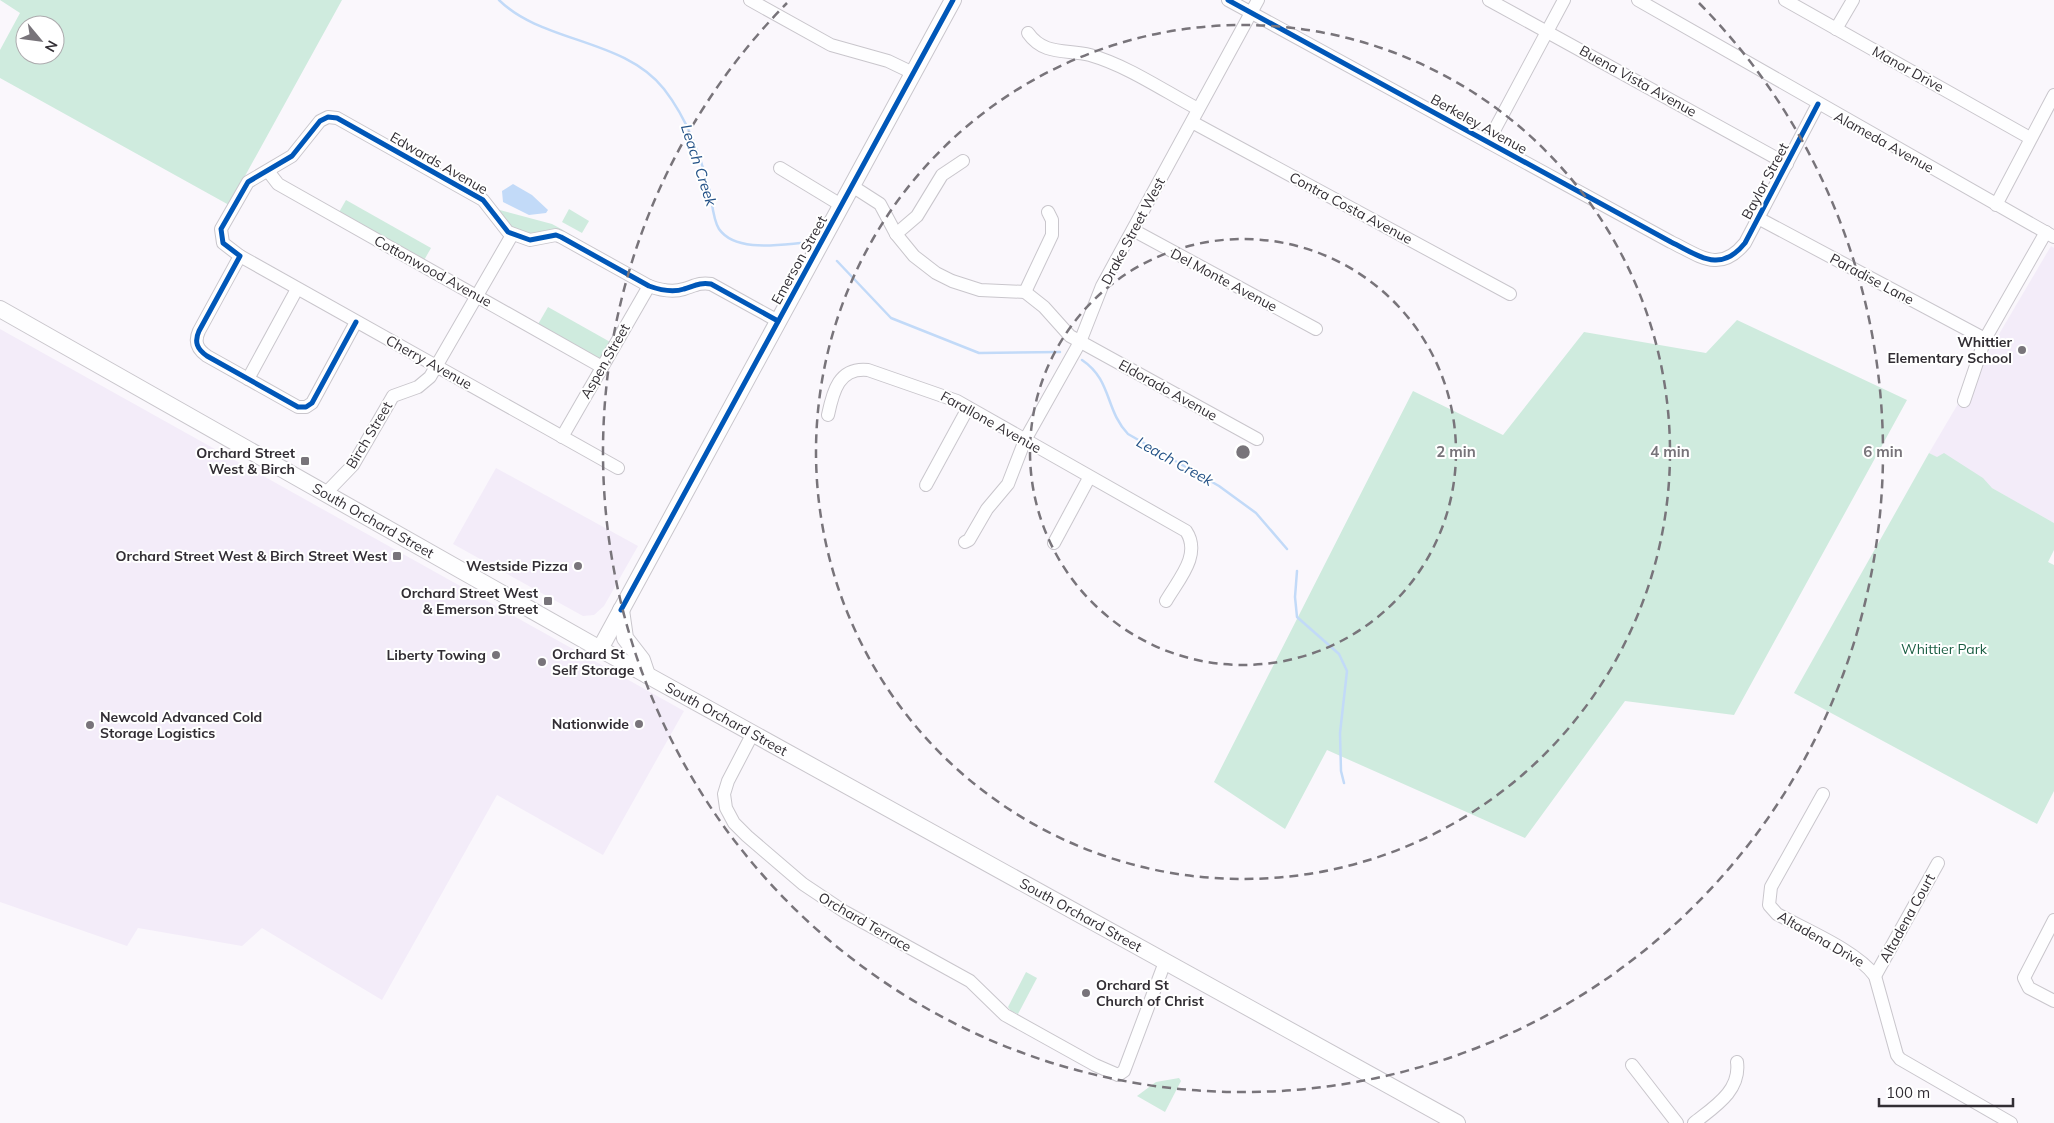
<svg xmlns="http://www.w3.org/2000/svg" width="2054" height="1123" font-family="Mulish,sans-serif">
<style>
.built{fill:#f3ecf9}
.green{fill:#cfebde;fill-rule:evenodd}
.water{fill:#c2daf8}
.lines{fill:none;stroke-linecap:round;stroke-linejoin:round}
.stream{stroke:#c2daf8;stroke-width:2.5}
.minor-casing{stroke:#c9c6cc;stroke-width:14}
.major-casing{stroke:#c9c6cc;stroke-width:18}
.minor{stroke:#fefeff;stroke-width:12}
.major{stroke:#fefeff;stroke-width:16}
.cycleway-casing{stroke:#fff;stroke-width:8}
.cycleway{stroke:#0057b8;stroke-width:5}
.ring{fill:none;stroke:#78747a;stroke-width:2.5;stroke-dasharray:9 6}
.poi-dot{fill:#78747a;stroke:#fff;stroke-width:2}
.labels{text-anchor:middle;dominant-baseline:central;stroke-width:4;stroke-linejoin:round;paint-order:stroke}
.street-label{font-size:14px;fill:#322e34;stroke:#fff}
.poi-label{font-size:14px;font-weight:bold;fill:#322e34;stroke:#fff;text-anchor:end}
.park-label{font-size:14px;fill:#1a5d42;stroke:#fff}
.water-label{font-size:15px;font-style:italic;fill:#245287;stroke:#fff}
.centre{fill:#78747a;stroke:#fff;stroke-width:2.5}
.ring-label{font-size:15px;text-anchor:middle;font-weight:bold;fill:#78747a;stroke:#fff;stroke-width:4;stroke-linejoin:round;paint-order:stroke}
</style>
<rect width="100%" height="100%" fill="#faf7fc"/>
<g class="built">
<path d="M2051,246L2054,248V523L1929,453Z"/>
<path d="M0,329L684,711L603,855L497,795L382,1000L262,928L242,946L138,928L127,946L0,902Z"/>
<path d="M496,468L638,546L604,606L594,615L583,616L453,544Z"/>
</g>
<g class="green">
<path d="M0,0H342L229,205L0,78V50L20,13ZM25,25H55V55H25Z"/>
<path d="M346,200L431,248L423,262L338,214Z"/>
<path d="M496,209L552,224L563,230L539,236L513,231Z"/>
<path d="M569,209L589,221L582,233L562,222Z"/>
<path d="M548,307L612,343L602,358H596L537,326Z"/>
<path d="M1737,320L1907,400L1734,715L1625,701L1525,838L1327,750L1285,829L1214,782L1413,391L1503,435L1584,332L1706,353Z"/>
<path d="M1929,453L1937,457L1944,453L1983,478L1992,488L2054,523V550L2048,562L2054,565V791L2037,824L1794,693Z"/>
<path d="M1026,972L1037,978L1018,1014L1011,1011L1008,1007Z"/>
<path d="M1179,1078L1181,1081L1165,1112L1137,1096L1156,1082Z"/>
</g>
<path class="water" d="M513,184L532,195L548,210L546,213L529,215L503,202L502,191Z"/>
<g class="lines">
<g class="stream">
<path d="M499,0C542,43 624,38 664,89C688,120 700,155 710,192C712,202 713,220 719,229C735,252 778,245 801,243"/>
<path d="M837,261L891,318L979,353L1060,352"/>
<path d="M1082,360C1112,380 1105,410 1128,434L1219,486L1256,513L1287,549"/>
<path d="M1297,571L1295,597L1297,617L1339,654L1347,671L1340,733L1341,771L1344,783"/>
</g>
<g class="minor-casing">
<g id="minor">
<path d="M750,0L831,45L888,61L913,73"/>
<path d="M1228,0L1671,242C1700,256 1720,274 1745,243L1818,104"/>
<path d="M1489,0L1787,164"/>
<path d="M1638,0L2054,237"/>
<path d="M1785,0L2030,138"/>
<path d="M1836,29L1853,0"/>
<path d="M1028,33C1044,56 1067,49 1090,55C1128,66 1164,91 1198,109"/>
<path d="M1192,122L1510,294"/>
<path d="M1488,142L1564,0"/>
<path d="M780,168L841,205"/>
<path d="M268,171L278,184L602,367"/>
<path d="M852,186L880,204L896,234L914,256L936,273L952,281L980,290L1025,292L1044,307L1070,336L1257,439"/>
<path d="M1996,205L2054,95"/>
<path d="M1758,218L1985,339"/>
<path d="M1133,230L1316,329"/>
<path d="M896,234L917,216L942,175L963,161"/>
<path d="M240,256L618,468"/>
<path d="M1025,292L1052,235V220L1048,212"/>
<path d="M356,322L312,403L306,407H298L207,356C197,349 194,342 199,331L240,256L223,243L221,229L248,182L292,156L320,121L328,117L337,118L483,200L508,232L530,240L556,235L561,237L649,286C660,290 672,293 684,289C694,286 700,282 711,284L778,321"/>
<path d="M248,379L297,289"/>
<path d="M1964,401L1985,339L2046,232"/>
<path d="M828,415C833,391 839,367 868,370L957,401L1186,531C1202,555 1178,580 1166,601"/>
<path d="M562,437L649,286"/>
<path d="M926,485L968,408"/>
<path d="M326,493L353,465L393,396L418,387L430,377L512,235"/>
<path d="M965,542L969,540L987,509L1008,484L1025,440L1080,342L1102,286L1258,0"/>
<path d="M1054,543L1089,478"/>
<path d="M753,733L728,781L724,794L726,808L734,823L747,836L803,884L845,912L970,981L1005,1015L1095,1065L1118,1075L1124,1071L1165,962"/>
<path d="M1823,794L1771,887L1769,905L1777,914C1806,930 1857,951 1875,976L1897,1055L1900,1059L2011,1123"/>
<path d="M2054,920L2024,978L2029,988L2054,1001"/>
<path d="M1875,976L1938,863"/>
<path d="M1632,1065L1677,1123"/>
<path d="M1694,1123C1714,1107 1741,1091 1737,1062"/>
</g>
</g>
<g class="major-casing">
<g id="major">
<path id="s1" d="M0,309L600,649L1457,1123"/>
<path d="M621,610L625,638L642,660L647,675"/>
<path d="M600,649L953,0"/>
</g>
</g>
<use href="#minor" class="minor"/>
<use href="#major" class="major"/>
<g class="cycleway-casing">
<g id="cycleway">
<path d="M1228,0L1671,242C1700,256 1720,274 1745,243L1818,104"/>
<path d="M356,322L312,403L306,407H298L207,356C197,349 194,342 199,331L240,256L223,243L221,229L248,182L292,156L320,121L328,117L337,118L483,200L508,232L530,240L556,235L561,237L649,286C660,290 672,293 684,289C694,286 700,282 711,284L778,321"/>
<path d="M621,610L953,0"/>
</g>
</g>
<use href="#cycleway" class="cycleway"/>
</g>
<g class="ring">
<circle cx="1243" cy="452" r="213"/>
<circle cx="1243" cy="452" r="427"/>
<path d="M1699 3A640 640 0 1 1 787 3"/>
</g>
<g class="poi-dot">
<circle cx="2022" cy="350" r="5"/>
<rect x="300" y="456" width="10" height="10" rx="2.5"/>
<rect x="392" y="551" width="10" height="10" rx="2.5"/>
<circle cx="578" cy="566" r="5"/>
<rect x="543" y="596" width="10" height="10" rx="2.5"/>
<circle cx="496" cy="655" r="5"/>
<circle cx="542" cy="662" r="5"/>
<circle cx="639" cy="724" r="5"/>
<circle cx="90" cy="725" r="5"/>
<circle cx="1086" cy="993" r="5"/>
</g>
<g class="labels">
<g class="street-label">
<text transform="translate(1908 69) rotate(29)">Manor Drive</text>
<text transform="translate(1638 81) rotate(29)">Buena Vista Avenue</text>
<text transform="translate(1479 124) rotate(29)">Berkeley Avenue</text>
<text transform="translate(1884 142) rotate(29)">Alameda Avenue</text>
<text transform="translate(439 163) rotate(30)">Edwards Avenue</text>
<text transform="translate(1765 181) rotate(-62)">Baylor Street</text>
<text transform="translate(1351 208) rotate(28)">Contra Costa Avenue</text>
<text transform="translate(1133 231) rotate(-62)">Drake Street West</text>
<text transform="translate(799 260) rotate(-61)">Emerson Street</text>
<text transform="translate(433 271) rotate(29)">Cottonwood Avenue</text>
<text transform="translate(1872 279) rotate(28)">Paradise Lane</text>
<text transform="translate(1224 280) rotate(28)">Del Monte Avenue</text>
<text transform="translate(605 361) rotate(-60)">Aspen Street</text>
<text transform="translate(429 362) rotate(29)">Cherry Avenue</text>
<text transform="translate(1168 390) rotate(29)">Eldorado Avenue</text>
<text transform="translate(991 422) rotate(29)">Farallone Avenue</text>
<text transform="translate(369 435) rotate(-59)">Birch Street</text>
<text stroke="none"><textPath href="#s1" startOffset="429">South Orchard Street</textPath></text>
<text stroke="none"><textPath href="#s1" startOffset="834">South Orchard Street</textPath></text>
<text stroke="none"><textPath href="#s1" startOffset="1239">South Orchard Street</textPath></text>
<text transform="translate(1907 918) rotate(-61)">Altadena Court</text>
<text transform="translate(865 922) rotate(30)">Orchard Terrace</text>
<text transform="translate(1821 939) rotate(30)">Altadena Drive</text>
</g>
<g class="poi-label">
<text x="2012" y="342">Whittier<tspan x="2012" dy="16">Elementary School</tspan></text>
<text x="295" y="453">Orchard Street<tspan x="295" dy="16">West &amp; Birch</tspan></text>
<text x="387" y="556">Orchard Street West &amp; Birch Street West</text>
<text x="568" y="566">Westside Pizza</text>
<text x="538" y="593">Orchard Street West<tspan x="538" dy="16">&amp; Emerson Street</tspan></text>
<text x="552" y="654" text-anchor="start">Orchard St<tspan x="552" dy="16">Self Storage</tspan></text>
<text x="486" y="655">Liberty Towing</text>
<text x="100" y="717" text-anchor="start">Newcold Advanced Cold<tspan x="100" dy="16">Storage Logistics</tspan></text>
<text x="629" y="724">Nationwide</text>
<text x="1096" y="985" text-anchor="start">Orchard St<tspan x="1096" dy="16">Church of Christ</tspan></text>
</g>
<g class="park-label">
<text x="1944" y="649">Whittier Park</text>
</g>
<g class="water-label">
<text transform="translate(699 165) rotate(72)">Leach Creek</text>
<text transform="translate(1175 461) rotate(29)">Leach Creek</text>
</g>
</g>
<circle cx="1243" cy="452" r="8" class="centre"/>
<g class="ring-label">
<text x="1456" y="457">2 min</text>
<text x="1670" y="457">4 min</text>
<text x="1883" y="457">6 min</text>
</g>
<g transform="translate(40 40) rotate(119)"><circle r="24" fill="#ffffff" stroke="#adabae"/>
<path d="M0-4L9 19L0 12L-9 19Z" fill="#78747a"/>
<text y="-8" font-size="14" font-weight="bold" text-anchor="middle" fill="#322e34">N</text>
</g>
<path d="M1879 1098v8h134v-8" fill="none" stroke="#322e34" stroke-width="2.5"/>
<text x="1886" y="1098" font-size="15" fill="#322e34" stroke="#ffffff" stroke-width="4" paint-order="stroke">100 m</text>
</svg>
